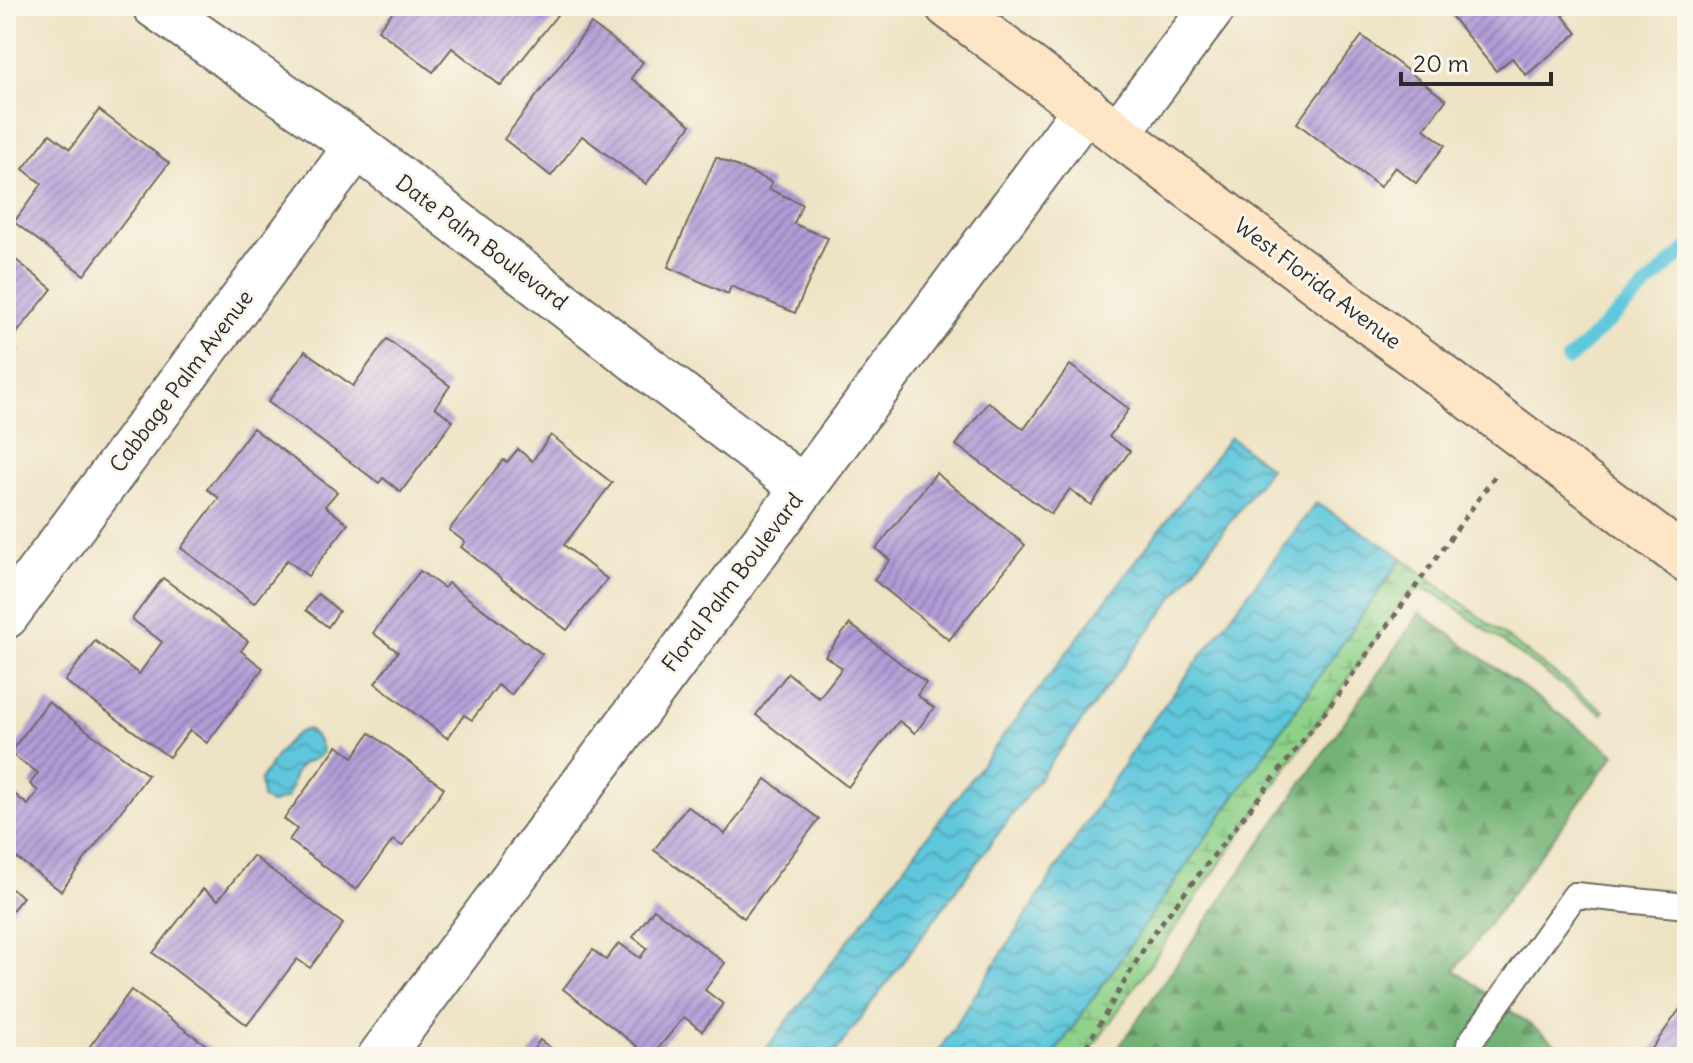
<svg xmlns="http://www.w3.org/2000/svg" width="1693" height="1063" font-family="Delius,sans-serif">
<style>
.forest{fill:url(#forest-firs);stroke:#4e6f50;stroke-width:2}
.wetland{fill:url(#wetland-marsh);stroke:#5c7e5a;stroke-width:2}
.water{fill:url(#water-waves);stroke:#457984;stroke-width:2}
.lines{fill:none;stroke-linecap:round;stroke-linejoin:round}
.stream{stroke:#5fc7dc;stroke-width:14}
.building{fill:url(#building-hatch)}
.lane-casing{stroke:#6f6b61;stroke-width:28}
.street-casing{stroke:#6f6b61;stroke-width:48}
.secondary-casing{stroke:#6f6b61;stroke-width:48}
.path{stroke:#6f6b61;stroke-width:5;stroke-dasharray:6 6;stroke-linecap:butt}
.lane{stroke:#fff;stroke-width:24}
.street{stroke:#fff;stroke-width:44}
.secondary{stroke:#fde5c5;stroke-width:44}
.labels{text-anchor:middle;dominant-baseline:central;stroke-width:6;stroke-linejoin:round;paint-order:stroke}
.street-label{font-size:22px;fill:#2b2b2b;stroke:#fbf7ec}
</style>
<defs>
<pattern id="forest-firs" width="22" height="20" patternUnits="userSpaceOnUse" patternTransform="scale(2)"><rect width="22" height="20" fill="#72b375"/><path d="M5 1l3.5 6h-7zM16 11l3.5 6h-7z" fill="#5e9260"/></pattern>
<pattern id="wetland-marsh" width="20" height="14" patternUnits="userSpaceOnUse" patternTransform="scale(2)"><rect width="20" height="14" fill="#8ed189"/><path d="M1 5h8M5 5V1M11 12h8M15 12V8" fill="none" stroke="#74aa70"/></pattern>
<pattern id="water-waves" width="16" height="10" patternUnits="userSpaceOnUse" patternTransform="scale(2)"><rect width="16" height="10" fill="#5fc7dc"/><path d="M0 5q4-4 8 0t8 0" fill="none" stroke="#4fa2b3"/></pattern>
<pattern id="building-hatch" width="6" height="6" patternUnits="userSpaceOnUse" patternTransform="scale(2)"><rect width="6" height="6" fill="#b19bd7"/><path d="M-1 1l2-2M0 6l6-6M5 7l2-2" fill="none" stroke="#907faf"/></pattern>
</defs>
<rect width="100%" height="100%" fill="#fbf7ec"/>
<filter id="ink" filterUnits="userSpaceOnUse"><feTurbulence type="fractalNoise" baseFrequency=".0125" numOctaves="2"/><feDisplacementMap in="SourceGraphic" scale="16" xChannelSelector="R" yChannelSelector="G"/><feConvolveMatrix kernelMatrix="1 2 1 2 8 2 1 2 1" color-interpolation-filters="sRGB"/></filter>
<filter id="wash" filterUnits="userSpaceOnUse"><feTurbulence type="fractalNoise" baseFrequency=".006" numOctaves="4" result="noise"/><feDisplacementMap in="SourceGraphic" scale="32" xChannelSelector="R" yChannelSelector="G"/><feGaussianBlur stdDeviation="1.8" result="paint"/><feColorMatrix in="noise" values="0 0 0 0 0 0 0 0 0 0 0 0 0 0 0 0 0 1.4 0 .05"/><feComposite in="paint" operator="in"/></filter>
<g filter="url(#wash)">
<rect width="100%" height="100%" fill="#eee3c4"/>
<path class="forest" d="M1420,613L1615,754L1455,970L1574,1057H1112Z"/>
<path class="wetland" d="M1402,558L1604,711L1602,714L1435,593L1421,589L1407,594L1086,1057H1052Z"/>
<g class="water">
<path d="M1230,437L1270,468L832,1057H760Z"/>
<path d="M1316,503L1387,547L1402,558L1052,1057H935L1145,731Z"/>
<path d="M308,729L319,741L323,752C317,761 308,759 300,766C291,775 293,787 287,798L270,804L262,798L260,780C272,764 287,733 308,729Z"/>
</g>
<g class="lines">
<path class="stream" d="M1568,360L1687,248"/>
</g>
<g id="blocks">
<g class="building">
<path d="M397,6H545L557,15L501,86L452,48L433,72L378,30Z"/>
<path d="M1443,6H1576L1563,16L1577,33L1526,75L1512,58L1496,71Z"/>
<path d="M591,24L643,62L631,78L691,125L646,184L582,136L551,176L504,139Z"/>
<path d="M1362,36L1446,100L1424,129L1445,145L1416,183L1395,167L1380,187L1297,123Z"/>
<path d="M99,110L169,163L84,275L14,222L42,184L23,169L50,134L70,149Z"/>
<path d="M716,157L772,182L769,189L802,204L794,224L828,238L795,313L731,286L728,294L668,267Z"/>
<path d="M6,252L52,289L9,343L17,350L6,363Z"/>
<path d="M387,339L450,386L435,407L453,421L401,492L383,478L379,483L268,402L305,351L353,386Z"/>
<path d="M1070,365L1129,409L1109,437L1130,451L1091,505L1070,489L1051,514L956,445L988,402L1024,429Z"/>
<path d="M253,428L337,492L325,506L348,524L308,576L287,560L254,603L181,548L219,498L207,489Z"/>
<path d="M551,435L612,483L564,545L607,579L567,630L461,547L465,542L449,530L503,460L507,462L518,449L532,461Z"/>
<path d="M936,473L1025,545L949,640L874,580L890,560L876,549Z"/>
<path d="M420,571L444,588L448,583L542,654L511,695L498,685L472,720L464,715L447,738L375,683L398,652L373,633Z"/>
<path d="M163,578L248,641L241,651L263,668L207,743L190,730L169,757L65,681L95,641L139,674L162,642L132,619Z"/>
<path d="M318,594L339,611L328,627L306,610Z"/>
<path d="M850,624L926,683L917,695L934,708L915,733L899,721L848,787L756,715L788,673L819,698L842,668L825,656Z"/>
<path d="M48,702L148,775L61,891L6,850V803L13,793L28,805L38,791L30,784L38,773L10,753Z"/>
<path d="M370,733L444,788L402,846L393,840L356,890L289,840L297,829L284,819L337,746L353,757Z"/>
<path d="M766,779L819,819L744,918L654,850L687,806L725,834Z"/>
<path d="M253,856L343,924L310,968L297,959L247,1025L153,953L203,889L218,900Z"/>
<path d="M6,885L23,897L6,918Z"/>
<path d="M654,909L725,963L705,990L723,1004L702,1031L684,1017L651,1057L563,989L593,950L606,960L619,943L640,958L647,948L633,937Z"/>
<path d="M131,990L213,1050L222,1057H82Z"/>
<path d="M1687,999V1057H1646Z"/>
<path d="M540,1040L563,1057H528Z"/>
</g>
</g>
</g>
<g filter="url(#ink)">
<use href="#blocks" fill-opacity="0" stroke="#6f6b61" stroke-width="2"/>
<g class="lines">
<g class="lane-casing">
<path id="lane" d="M1469,1044L1575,895L1687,906"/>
</g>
<g class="street-casing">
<g id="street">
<path d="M155,6L357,146L802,487"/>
<path d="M1118,133L1214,6"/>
<path d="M6,616L357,146"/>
<path d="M380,1057L1086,108"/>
</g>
</g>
<g class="secondary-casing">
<path id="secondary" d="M948,6L1687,560"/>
</g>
<path class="path" d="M1080,1057L1152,935L1332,703L1495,476"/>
<use href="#lane" class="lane"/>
<use href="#street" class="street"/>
<use href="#secondary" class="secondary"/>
</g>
</g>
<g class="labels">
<g class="street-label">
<text transform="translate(482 242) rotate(37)">Date Palm Boulevard</text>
<text transform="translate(1318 283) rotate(37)">West Florida Avenue</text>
<text transform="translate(181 381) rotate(-53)">Cabbage Palm Avenue</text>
<text transform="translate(732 582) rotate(-53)">Floral Palm Boulevard</text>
</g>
</g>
<rect width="1693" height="1063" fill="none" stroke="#fbf7ec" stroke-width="32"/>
<path d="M1401 72v12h150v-12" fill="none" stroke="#2b2b2b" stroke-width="4"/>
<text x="1413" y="72" font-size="24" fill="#2b2b2b" stroke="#fbf7ec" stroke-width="6" paint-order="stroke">20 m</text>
</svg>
